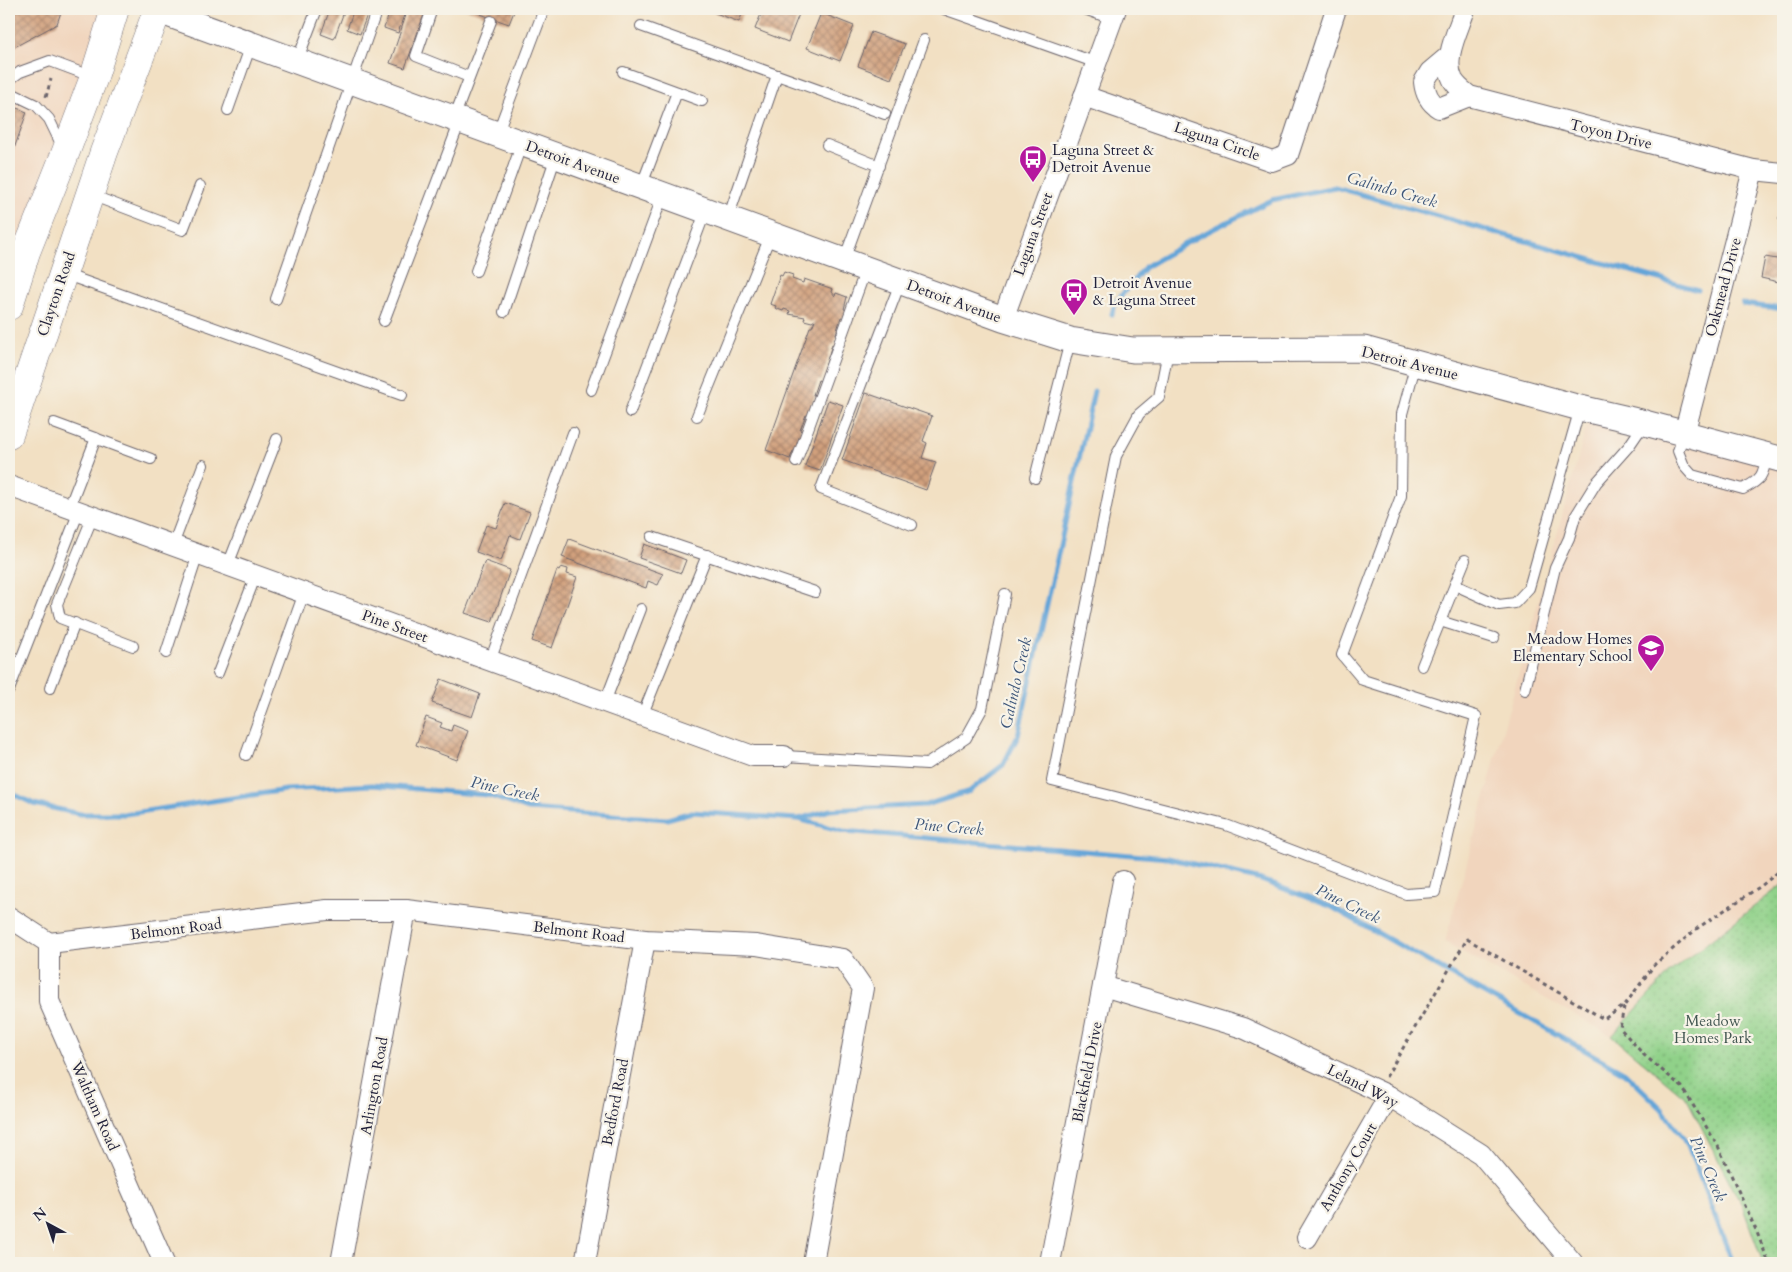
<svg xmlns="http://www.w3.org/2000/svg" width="1792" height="1272" font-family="Cardo,serif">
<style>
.built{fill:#f1d5bd}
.park{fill:url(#park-dots);stroke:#597a62}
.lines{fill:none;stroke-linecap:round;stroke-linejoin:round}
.stream{stroke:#65a5d8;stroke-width:5}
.building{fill:url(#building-cross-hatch)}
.service-casing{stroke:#6b646b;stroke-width:12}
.minor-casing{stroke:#6b646b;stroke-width:22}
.tertiary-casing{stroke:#6b646b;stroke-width:27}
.primary-casing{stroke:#6b646b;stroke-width:29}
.path{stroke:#6b646b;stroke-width:3;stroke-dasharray:4 4;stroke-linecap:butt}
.service{stroke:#fff;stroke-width:10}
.minor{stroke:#fff;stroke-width:20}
.tertiary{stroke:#fff;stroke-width:25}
.primary{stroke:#fff;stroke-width:28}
.labels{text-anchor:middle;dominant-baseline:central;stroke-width:4.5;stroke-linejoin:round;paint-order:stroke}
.street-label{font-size:15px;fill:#22223b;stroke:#f7f3e8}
.poi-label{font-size:15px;fill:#22223b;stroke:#f7f3e8;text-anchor:start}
.park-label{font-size:15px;fill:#435752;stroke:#f7f3e8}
.water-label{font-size:16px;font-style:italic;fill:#3d567a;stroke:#f7f3e8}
</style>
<defs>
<pattern id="park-dots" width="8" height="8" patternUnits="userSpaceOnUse" patternTransform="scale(1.25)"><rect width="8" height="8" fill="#90d189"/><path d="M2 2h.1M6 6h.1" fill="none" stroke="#7cb377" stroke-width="1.8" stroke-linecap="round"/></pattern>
<pattern id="building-cross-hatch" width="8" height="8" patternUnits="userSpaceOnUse" patternTransform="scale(1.25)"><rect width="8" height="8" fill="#d1a07d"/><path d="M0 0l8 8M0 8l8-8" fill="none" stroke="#a98268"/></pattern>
</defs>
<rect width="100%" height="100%" fill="#f7f3e8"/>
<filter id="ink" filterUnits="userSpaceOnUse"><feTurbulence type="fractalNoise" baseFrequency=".02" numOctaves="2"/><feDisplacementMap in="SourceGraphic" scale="10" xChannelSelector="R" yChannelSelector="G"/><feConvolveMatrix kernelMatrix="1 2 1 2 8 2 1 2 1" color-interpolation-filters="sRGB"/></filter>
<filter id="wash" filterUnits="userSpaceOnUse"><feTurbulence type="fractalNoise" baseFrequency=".0096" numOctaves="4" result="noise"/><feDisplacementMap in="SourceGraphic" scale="20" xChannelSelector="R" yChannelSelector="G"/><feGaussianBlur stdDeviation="1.12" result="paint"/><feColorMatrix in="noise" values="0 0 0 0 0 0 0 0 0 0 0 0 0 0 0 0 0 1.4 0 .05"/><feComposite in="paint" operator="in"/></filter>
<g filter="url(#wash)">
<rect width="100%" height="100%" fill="#f2e0c3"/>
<g class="built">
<path d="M9,9H115L9,306Z"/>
<path d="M1591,410L1783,460V884L1671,971L1612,1036L1445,942Z"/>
</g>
<path class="park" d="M1783,884V1263H1763L1743,1208L1687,1099L1612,1036L1671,971Z"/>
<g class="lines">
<g class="stream">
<path d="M1743,304L1783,309"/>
<path d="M1112,314L1115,303L1145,267L1197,237L1272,200L1335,187L1698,290"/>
<path d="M9,792L34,804L80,814H126L286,790L372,785L487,795L528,809L667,819L692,812L798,819L843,831L1168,858L1261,880L1332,907L1625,1073L1662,1109L1688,1145L1733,1263"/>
<path d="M799,819L830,810L926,805L970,791L1003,765L1018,736L1094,391"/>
</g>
</g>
<g id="blocks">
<g class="building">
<path d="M9,9H62L57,24L9,50Z"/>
<path d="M330,9H345L334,39L321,34Z"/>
<path d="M354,9H369L360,34L347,29Z"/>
<path d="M391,9H406L398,33L384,28Z"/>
<path d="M408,9H426L405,68L390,63Z"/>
<path d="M466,9H515L509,24Z"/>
<path d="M705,9H744L739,22Z"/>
<path d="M763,9H801L788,42L755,29Z"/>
<path d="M821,13L854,26L840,61L807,48Z"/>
<path d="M871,32L905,44L891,79L858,66Z"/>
<path d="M9,105L27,112L9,163Z"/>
<path d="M1783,214V224L1778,219Z"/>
<path d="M1765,257L1783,260V283L1761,278Z"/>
<path d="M784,272L793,275L792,279L803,283L804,279L833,289L832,292L835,296L836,293L847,297L844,309L847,310L844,318L841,317L836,334H838L834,345L832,344L821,381L818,380L813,395H815L808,416L806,415L800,430L802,432L795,452L793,451L790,459L766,450L810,327H812L815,320L812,322L804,320L805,317L789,314L790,311L784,309L783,311L775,308L776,306L770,304L780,275L782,276Z"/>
<path d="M866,393L932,416L923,441L927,443L922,458L936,462L926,490L842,460Z"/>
<path d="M828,400L843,405L820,471L805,466Z"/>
<path d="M505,503L530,512L520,539L510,535L501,561L476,552L486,525L496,528Z"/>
<path d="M569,539L663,574L658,585L648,581L646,588L562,557Z"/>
<path d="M644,544L686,560L681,573L639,558Z"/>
<path d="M485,561L510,570L492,622L465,613Z"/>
<path d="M561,567L568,569L567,574L577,577L552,648L532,641L557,570L559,571Z"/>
<path d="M441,679L480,694L472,717L432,703Z"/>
<path d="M426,717L442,723L440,727L451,731L453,725L468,731L457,760L416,745Z"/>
</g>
</g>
</g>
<g filter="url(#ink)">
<use href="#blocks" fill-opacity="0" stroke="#6b646b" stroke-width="1"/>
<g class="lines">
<g class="service-casing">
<g id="service">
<path d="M432,9L416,56L469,77"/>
<path d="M944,9L1097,63"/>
<path d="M1085,9L1112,19"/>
<path d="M641,26L885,114"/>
<path d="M297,61L317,9"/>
<path d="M623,72L702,101"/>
<path d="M9,80L20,72L50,61L93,77"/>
<path d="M9,92L36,105L49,119L63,148"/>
<path d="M228,110L251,45"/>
<path d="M454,118L491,21"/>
<path d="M497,134L544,9"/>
<path d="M827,145L879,166"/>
<path d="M641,187L677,92"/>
<path d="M91,195L183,230L200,186"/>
<path d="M728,218L777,75"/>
<path d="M844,260L924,40"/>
<path d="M476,271L522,143"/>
<path d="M64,274L402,395"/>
<path d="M900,283L821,489L912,525"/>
<path d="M276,299L377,9"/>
<path d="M504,312L556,156"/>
<path d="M384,321L460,121"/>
<path d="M1168,351L1159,397L1139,414L1116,456L1052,781L1226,825L1406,894L1435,892L1476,716L1363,680L1342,655L1401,496L1402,414L1416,363"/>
<path d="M591,390L663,195"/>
<path d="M630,412L706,210"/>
<path d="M697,416L771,234"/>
<path d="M54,423L151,459"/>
<path d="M1684,434L1678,451L1684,466L1692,475L1743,489C1762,479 1763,476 1767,455"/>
<path d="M796,462L866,269"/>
<path d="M1035,478L1070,341"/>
<path d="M69,508L96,438"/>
<path d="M93,516L57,604L60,618L133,646"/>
<path d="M652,537L815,592"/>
<path d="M173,545L203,465"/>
<path d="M228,565L277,439"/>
<path d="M1455,585L1499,605L1515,603L1529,588L1580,408"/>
<path d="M1440,621L1494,638"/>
<path d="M166,653L198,554"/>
<path d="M490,661L573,433"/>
<path d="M1422,666L1465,560"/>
<path d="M218,673L256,575"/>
<path d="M50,688L75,623"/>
<path d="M9,690L79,511"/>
<path d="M1525,690L1555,568L1569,538L1575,517L1596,483L1629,446L1644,424"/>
<path d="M605,702L641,609"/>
<path d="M642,716L707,555"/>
<path d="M246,755L304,593"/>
<path d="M784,756L927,764L966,738L982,709L1005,594"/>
</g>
</g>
<g class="minor-casing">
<g id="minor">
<path d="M1465,9C1459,29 1442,59 1453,80C1457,87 1463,91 1469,96L1753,170L1783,173"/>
<path d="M1449,56L1430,72L1424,82C1425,93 1430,103 1439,108L1469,96"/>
<path d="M1084,96L1272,161L1288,155L1336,9"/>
<path d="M1003,319L1116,9"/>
<path d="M1684,434L1717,310L1753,170"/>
<path d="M9,486L753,756H784"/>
<path d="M9,917L49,943L327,910H406L645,940L756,945L843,959L863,988L813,1263"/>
<path d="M49,943V1001L164,1263"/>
<path d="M1103,986L1243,1028L1389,1096L1481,1154L1573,1263"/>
<path d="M1307,1238L1389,1096"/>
<path d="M341,1263L406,910"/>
<path d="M585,1263L645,940"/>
<path d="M1050,1263L1123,881"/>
</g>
</g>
<g class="tertiary-casing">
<path id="tertiary" d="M154,9L1003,319L1070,340L1133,350L1364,349L1580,408L1645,423L1783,460"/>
</g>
<g class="primary-casing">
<g id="primary">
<path d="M9,306L26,252L65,154L94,77L115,9"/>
<path d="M9,435L104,152L158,9"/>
</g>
</g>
<g class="path">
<path d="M46,97L51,79"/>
<path d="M1624,1007L1620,1028L1644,1055L1682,1087L1718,1146L1756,1230L1769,1263"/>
<path d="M1386,1077L1467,939L1604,1019L1624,1006L1655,964L1699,927L1761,886L1783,868"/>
</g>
<use href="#service" class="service"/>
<use href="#minor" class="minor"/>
<use href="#tertiary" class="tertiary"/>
<use href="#primary" class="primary"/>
</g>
</g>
<defs>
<g id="bus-pin" transform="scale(1.4375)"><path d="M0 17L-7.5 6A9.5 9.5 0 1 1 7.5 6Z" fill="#b5179e" stroke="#f7f3e8"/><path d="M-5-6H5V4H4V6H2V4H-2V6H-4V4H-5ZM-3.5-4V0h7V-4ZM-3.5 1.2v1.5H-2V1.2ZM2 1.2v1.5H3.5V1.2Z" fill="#fff"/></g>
<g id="school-pin" transform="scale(1.4375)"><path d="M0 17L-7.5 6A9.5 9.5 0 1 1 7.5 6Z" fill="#b5179e" stroke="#f7f3e8"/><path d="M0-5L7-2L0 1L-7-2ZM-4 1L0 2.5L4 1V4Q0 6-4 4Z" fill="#fff"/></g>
</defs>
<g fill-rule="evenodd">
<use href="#bus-pin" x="1033" y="159"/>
<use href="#bus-pin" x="1074" y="292"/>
<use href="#school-pin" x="1651" y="648"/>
</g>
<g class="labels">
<g class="street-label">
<text transform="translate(1611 134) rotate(14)">Toyon Drive</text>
<text transform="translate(1217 141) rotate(19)">Laguna Circle</text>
<text transform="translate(573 162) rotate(20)">Detroit Avenue</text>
<text transform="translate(1033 234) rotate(-70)">Laguna Street</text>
<text transform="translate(1723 287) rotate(-75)">Oakmead Drive</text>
<text transform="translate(56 294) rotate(-71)">Clayton Road</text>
<text transform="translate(954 301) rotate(20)">Detroit Avenue</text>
<text transform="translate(1410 363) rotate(14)">Detroit Avenue</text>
<text transform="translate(395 626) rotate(20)">Pine Street</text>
<text transform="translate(176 929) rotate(-7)">Belmont Road</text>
<text transform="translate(579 932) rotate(7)">Belmont Road</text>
<text transform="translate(1087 1072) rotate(-79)">Blackfield Drive</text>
<text transform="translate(374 1086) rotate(-80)">Arlington Road</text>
<text transform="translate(1363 1086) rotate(27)">Leland Way</text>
<text transform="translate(615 1102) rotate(-79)">Bedford Road</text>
<text transform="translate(95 1106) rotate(66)">Waltham Road</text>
<text transform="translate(1348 1167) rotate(-60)">Anthony Court</text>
</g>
<g class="poi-label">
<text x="1052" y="150">Laguna Street &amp;<tspan x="1052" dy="17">Detroit Avenue</tspan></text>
<text x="1093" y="283">Detroit Avenue<tspan x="1093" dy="17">&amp; Laguna Street</tspan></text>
<text x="1632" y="639" text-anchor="end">Meadow Homes<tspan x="1632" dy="17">Elementary School</tspan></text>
</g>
<g class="park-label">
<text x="1713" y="1021">Meadow<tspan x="1713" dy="17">Homes Park</tspan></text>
</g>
<g class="water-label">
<text transform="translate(1392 190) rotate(16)">Galindo Creek</text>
<text transform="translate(1016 683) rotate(-77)">Galindo Creek</text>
<text transform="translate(505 789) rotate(12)">Pine Creek</text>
<text transform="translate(949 827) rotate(5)">Pine Creek</text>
<text transform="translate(1348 904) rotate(26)">Pine Creek</text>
<text transform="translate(1708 1169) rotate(67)">Pine Creek</text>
</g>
</g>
<rect width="1792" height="1272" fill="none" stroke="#f7f3e8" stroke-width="30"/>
<g transform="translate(48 1224) rotate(320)" stroke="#f7f3e8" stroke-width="4" paint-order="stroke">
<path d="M0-4L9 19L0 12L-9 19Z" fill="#22223b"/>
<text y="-8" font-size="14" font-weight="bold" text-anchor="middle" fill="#22223b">N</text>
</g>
</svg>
